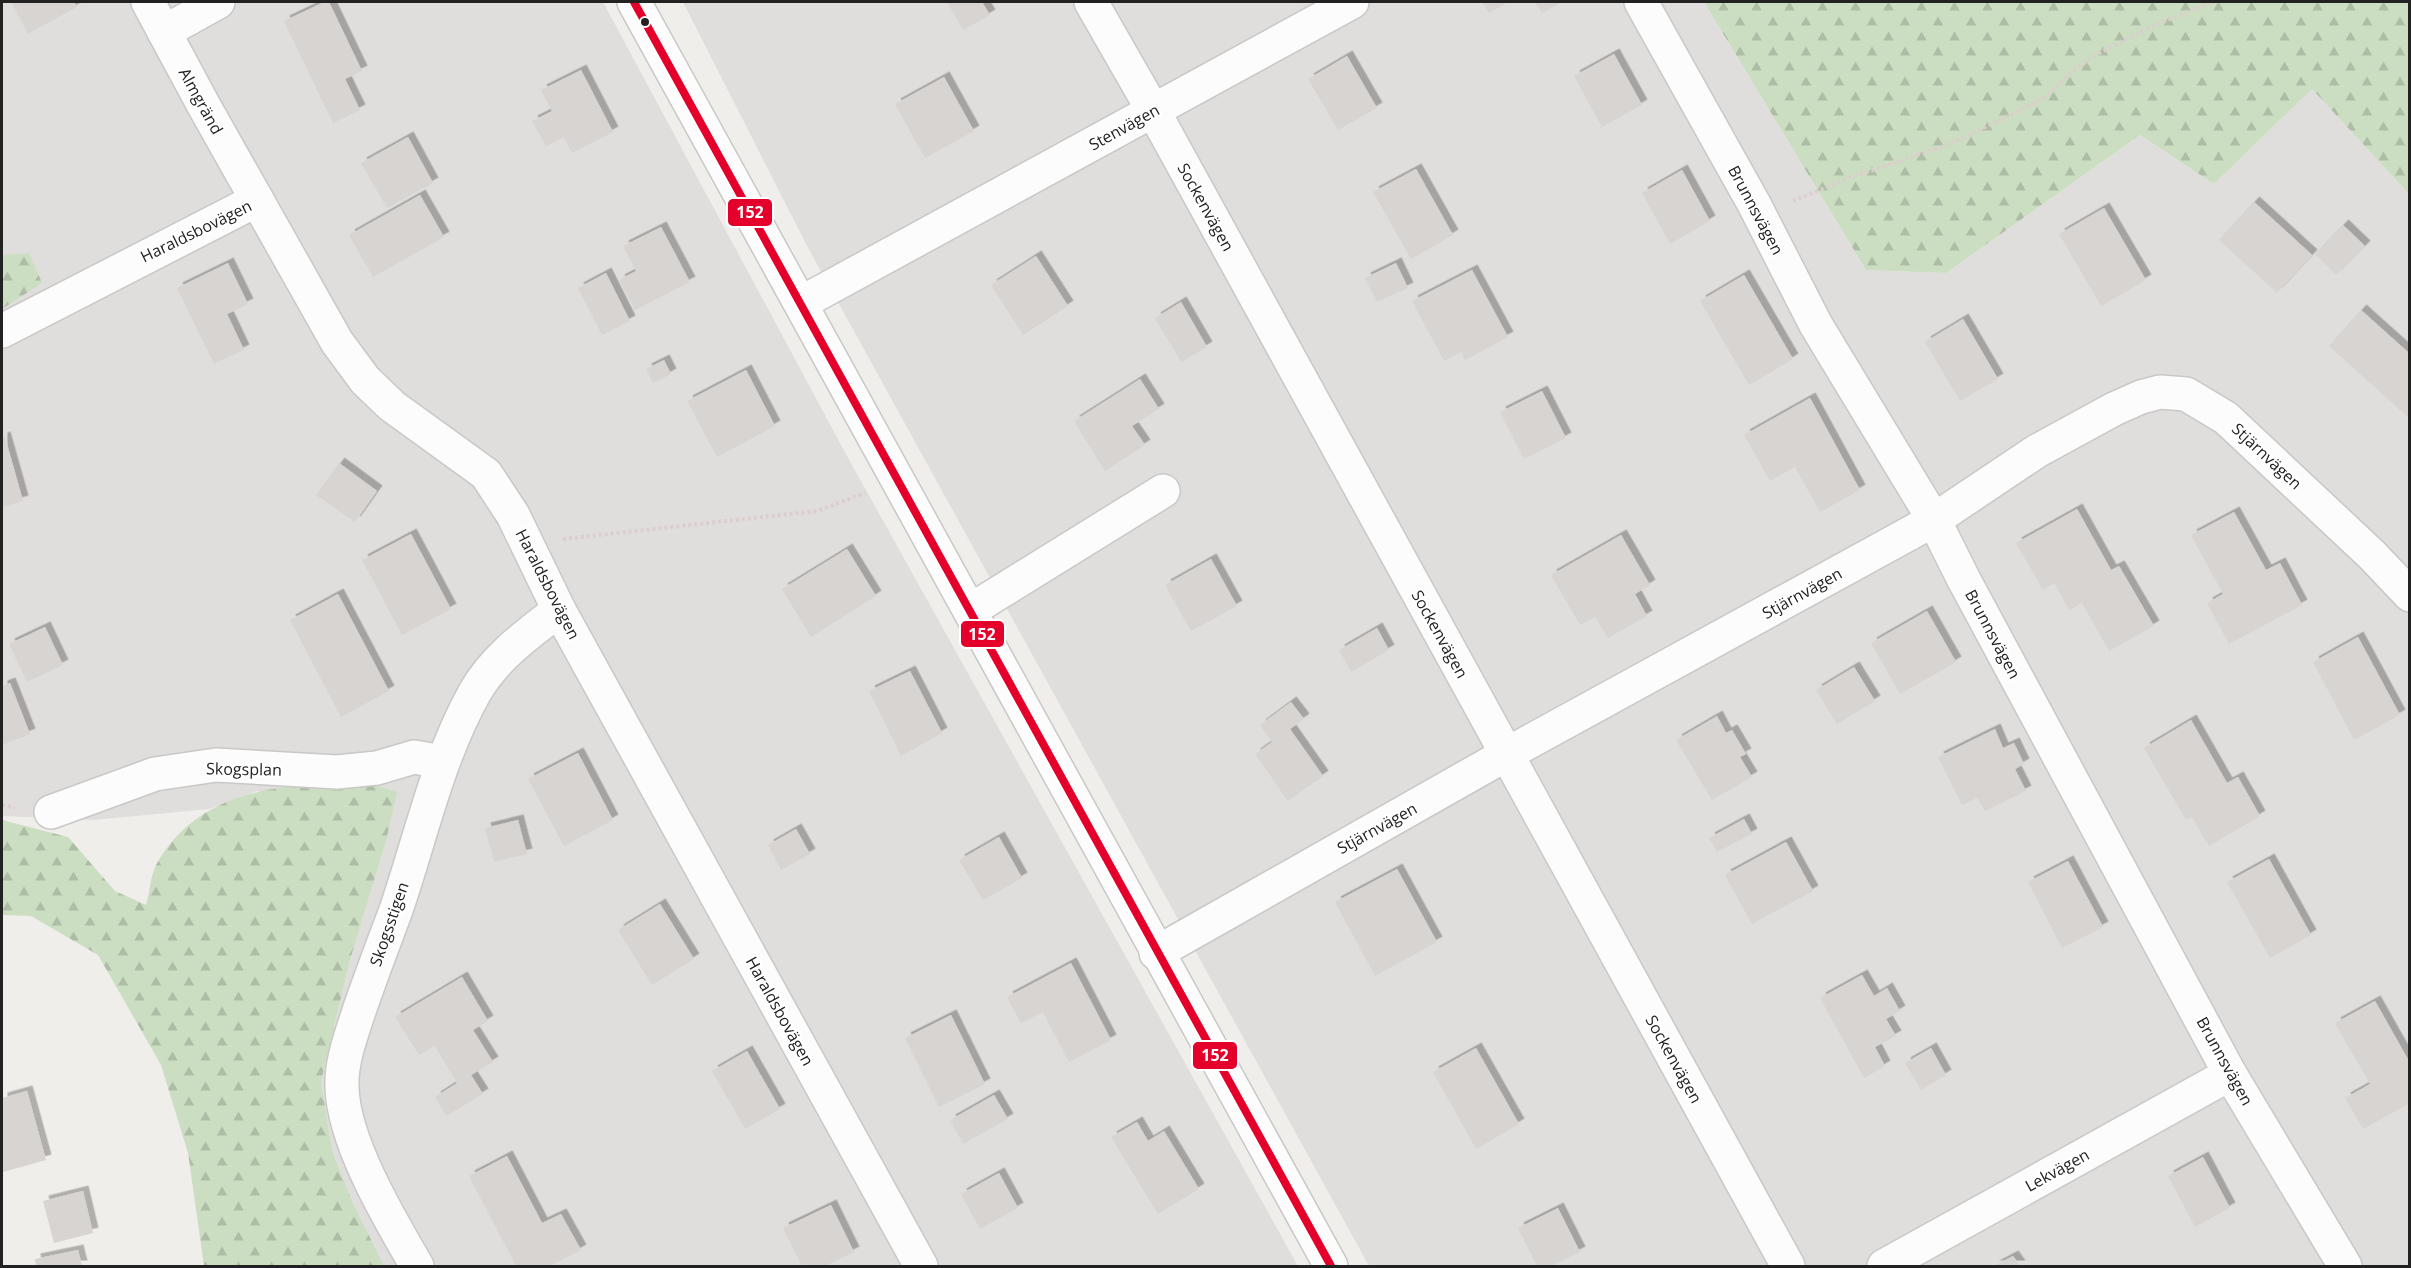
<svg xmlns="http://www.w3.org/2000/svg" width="2411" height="1268" font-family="'Open Sans',sans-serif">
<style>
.residential{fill:#dfdedc}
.forest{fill:url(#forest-firs)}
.building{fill:#d7d4d2;filter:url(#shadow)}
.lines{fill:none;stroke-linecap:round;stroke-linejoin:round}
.minor-casing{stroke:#c9c8c7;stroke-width:36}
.path{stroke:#dccecd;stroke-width:4;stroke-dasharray:3 3;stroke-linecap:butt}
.minor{stroke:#fdfcfc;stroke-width:33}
.bus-1-casing{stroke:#fff;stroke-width:12}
.bus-1{stroke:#e4002b;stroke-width:8}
.bus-dot{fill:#222;stroke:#fff;stroke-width:2}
.labels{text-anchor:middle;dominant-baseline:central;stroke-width:5;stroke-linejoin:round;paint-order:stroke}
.street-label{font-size:16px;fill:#222;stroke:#fff}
.line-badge{stroke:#fff;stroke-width:2}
.badge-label{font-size:16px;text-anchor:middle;font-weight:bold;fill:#fff}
</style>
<defs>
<pattern id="forest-firs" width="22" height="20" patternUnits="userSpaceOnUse" patternTransform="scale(1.5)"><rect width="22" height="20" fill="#cbdec1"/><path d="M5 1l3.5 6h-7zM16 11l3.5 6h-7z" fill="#aebea6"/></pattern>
<filter id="shadow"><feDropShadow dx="5.5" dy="-5.5" stdDeviation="0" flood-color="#0004"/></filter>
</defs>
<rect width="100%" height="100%" fill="#f0eeeb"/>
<g class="residential">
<path d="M2,2H603L847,456L1298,1266H384L353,1203L332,1150L321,1082L350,960L386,841L257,791L209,809L93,820L2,816Z"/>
<path d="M683,2H1704L1866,270L1946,273L2140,135L2214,184L2312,89L2409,194V1266H1369L806,244Z"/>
</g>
<g class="forest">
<path d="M1704,2H2409V194L2312,89L2214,184L2140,135L1946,273L1866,270Z"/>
<path d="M29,253L42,283L2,309V255Z"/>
<path d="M364,782L397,792L386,841L350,960L321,1082L332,1150L353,1203L384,1266H204L188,1153L161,1065L98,955L31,916L2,915V820L68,837L115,891L146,905C150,893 150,877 156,865C199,787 285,784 364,782Z"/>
</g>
<g class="building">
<path d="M11,2H74L77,7L28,34Z"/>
<path d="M324,2H329L362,71L345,79L360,110L333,123L284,21Z"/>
<path d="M947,2H982L990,15L963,30Z"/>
<path d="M1482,2H1508L1489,13Z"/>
<path d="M1535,2H1562L1542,13Z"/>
<path d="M1614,54L1642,105L1602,127L1574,76Z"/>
<path d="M1347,56L1377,108L1338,130L1308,79Z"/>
<path d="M581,70L613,132L572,153L564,137L546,146L532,121L552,111L541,90Z"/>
<path d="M944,77L974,131L925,158L895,104Z"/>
<path d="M408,137L433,183L387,208L361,163Z"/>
<path d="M1416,169L1453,235L1411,259L1373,192Z"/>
<path d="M1682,170L1710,221L1670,244L1642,193Z"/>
<path d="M420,195L444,237L373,277L349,235Z"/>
<path d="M2254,202L2312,255L2277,293L2219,240Z"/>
<path d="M2104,208L2146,280L2101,306L2059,234Z"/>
<path d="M2343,225L2365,246L2336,275L2315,254Z"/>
<path d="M661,227L690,282L635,310L619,280L636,271L623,246Z"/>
<path d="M1036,256L1068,306L1023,335L991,285Z"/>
<path d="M228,263L248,304L227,314L244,350L214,364L177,288Z"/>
<path d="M1396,263L1408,288L1377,302L1365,278Z"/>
<path d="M1472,270L1508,337L1465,360L1461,352L1444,361L1412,301Z"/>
<path d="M606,273L630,321L602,335L578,288Z"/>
<path d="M1744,275L1793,359L1749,385L1700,301Z"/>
<path d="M1181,302L1207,347L1181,362L1155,318Z"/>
<path d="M2361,310L2410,354V419L2329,346Z"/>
<path d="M1963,319L1998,379L1960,401L1925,342Z"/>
<path d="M664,360L671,374L653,383L646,369Z"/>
<path d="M746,370L775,426L717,457L687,401Z"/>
<path d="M1140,379L1159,409L1132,426L1145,445L1105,471L1074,421Z"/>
<path d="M1542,391L1566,438L1524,459L1500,412Z"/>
<path d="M1810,398L1860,490L1820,512L1795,467L1770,481L1744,435Z"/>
<path d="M5,437L23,501L2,507V438Z"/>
<path d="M339,463L377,491L355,522L316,495Z"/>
<path d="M2077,509L2111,570L2119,566L2154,626L2109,651L2082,603L2069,610L2054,583L2043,590L2016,543Z"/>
<path d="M2234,512L2266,570L2280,563L2302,605L2229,644L2207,603L2223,594L2191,535Z"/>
<path d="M411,534L451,609L402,635L362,560Z"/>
<path d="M1621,535L1650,585L1635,594L1647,616L1608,638L1595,617L1580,625L1551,575Z"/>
<path d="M847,549L876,596L811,637L782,589Z"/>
<path d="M1211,559L1237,606L1191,631L1165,585Z"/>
<path d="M338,594L389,691L341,717L290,620Z"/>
<path d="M1927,611L1956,662L1900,694L1871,643Z"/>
<path d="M45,627L63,665L27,682L9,644Z"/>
<path d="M1377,628L1389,650L1351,672L1339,650Z"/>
<path d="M2358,637L2400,715L2354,740L2313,662Z"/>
<path d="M1854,667L1875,701L1837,724L1816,690Z"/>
<path d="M910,671L942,733L901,756L869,691Z"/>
<path d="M10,683L30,734L2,745V686Z"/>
<path d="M1291,702L1304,719L1290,729L1323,776L1288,801L1255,754L1272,742L1260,725Z"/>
<path d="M1717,716L1726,733L1732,730L1746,754L1740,757L1752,777L1712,800L1676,740Z"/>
<path d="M2191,720L2227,783L2238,777L2260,816L2209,846L2192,817L2186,820L2144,748Z"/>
<path d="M1995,729L2003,748L2014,743L2024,764L2015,769L2026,791L1985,811L1977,798L1962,805L1938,757Z"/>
<path d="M578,753L613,820L564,846L528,779Z"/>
<path d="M1744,819L1752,834L1717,852L1709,838Z"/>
<path d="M518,820L527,854L494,862L485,828Z"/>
<path d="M796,829L810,854L781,870L768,845Z"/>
<path d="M999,837L1022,878L983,900L959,860Z"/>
<path d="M1786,842L1813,891L1752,924L1725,875Z"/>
<path d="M2269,859L2311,935L2270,958L2227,882Z"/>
<path d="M2068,861L2103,927L2062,948L2028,882Z"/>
<path d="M1397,869L1437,942L1375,976L1335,902Z"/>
<path d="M660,904L694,959L652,985L618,930Z"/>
<path d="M1071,963L1111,1040L1069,1062L1043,1012L1021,1023L1007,997Z"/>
<path d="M1862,975L1874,996L1887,988L1900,1011L1886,1019L1896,1036L1875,1047L1885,1066L1864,1078L1820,998Z"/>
<path d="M462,977L488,1021L473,1030L493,1062L471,1075L483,1094L446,1116L435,1097L457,1083L435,1046L419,1055L395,1017Z"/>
<path d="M2375,1001L2410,1063V1103L2363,1129L2345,1098L2370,1084L2335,1023Z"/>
<path d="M951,1015L985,1084L939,1107L905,1038Z"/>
<path d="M1476,1048L1519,1124L1476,1149L1433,1072Z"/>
<path d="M1931,1048L1946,1075L1921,1090L1905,1063Z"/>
<path d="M747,1051L780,1109L745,1129L712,1071Z"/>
<path d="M27,1091L46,1160L3,1172L2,1098Z"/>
<path d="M994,1095L1008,1119L963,1144L950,1120Z"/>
<path d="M1137,1122L1148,1141L1164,1131L1199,1189L1158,1214L1111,1137Z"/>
<path d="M507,1156L542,1223L561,1214L581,1250L549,1266H516L469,1176Z"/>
<path d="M2203,1157L2230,1208L2195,1227L2168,1176Z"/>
<path d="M999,1173L1018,1208L980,1229L961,1194Z"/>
<path d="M83,1191L93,1233L54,1243L43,1201Z"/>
<path d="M831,1205L854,1252L825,1266H802L783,1228Z"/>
<path d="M1558,1208L1580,1252L1551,1266H1537L1518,1228Z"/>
<path d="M78,1250L82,1266H36L35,1259Z"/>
<path d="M2013,1256L2020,1266H1994Z"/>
</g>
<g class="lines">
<g class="minor-casing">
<g id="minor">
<path d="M148,2L204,106L337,342L365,380L392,406L486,474L513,515L559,610L921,1266"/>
<path d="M634,2L1331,1266"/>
<path d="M1091,2L1154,112L1788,1266"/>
<path d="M1641,2L1754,204L1816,325L1934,520L1964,580L2230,1074L2345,1266"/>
<path d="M164,32L218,2"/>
<path d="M801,303L1352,2"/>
<path d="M2,331L257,200"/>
<path d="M971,610L1163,491"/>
<path d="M51,812L155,774L216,765L337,772L377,768L414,757L443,762"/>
<path d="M1156,953L1507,754L1934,520L2037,451L2114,409L2141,397L2160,392L2186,394L2226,418L2372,555L2410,595"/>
<path d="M417,1266C390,1220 343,1141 342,1087C341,1063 350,1039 357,1017C369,981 383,945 396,910C421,837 437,760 475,692C495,657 528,634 559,610"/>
<path d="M1884,1266L2230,1074"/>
</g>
</g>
<g class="path">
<path d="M1793,201L1852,177L1947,145L2031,105L2050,93L2069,74L2097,54L2153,26L2211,2"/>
<path d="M563,539L817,511L865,493"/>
<path d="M2,805L15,808"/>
</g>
<use href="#minor" class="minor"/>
<g class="bus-1-casing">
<path id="bus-1" d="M634,2L1331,1266"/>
</g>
<use href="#bus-1" class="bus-1"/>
</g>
<circle class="bus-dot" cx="645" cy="22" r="5"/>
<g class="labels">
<g class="street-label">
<text transform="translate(201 101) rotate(61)">Almgränd</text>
<text transform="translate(1124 127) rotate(-29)">Stenvägen</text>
<text transform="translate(1206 207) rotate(61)">Sockenvägen</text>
<text transform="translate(1756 210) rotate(62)">Brunnsvägen</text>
<text transform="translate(196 231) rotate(-26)">Haraldsbovägen</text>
<text transform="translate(2267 456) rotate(43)">Stjärnvägen</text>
<text transform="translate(548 584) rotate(63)">Haraldsbovägen</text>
<text transform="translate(1802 593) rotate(-29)">Stjärnvägen</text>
<text transform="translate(1440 634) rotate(61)">Sockenvägen</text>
<text transform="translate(1993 634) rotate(62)">Brunnsvägen</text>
<text transform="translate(244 769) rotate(1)">Skogsplan</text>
<text transform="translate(1377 828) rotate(-29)">Stjärnvägen</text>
<text transform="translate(389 924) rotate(-71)">Skogsstigen</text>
<text transform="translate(780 1011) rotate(61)">Haraldsbovägen</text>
<text transform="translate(1674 1059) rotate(61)">Sockenvägen</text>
<text transform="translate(2225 1061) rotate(61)">Brunnsvägen</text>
<text transform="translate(2057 1170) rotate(-29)">Lekvägen</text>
</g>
</g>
<g class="line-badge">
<rect x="727" y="198" width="46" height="29" rx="6" fill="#e4002b"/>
<rect x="960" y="620" width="45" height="28" rx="6" fill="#e4002b"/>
<rect x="1192" y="1041" width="46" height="29" rx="6" fill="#e4002b"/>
</g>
<g class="badge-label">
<text x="750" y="218">152</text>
<text x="982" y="640">152</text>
<text x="1215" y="1061">152</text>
</g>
<rect width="2411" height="1268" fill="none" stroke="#222222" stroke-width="6"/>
</svg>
